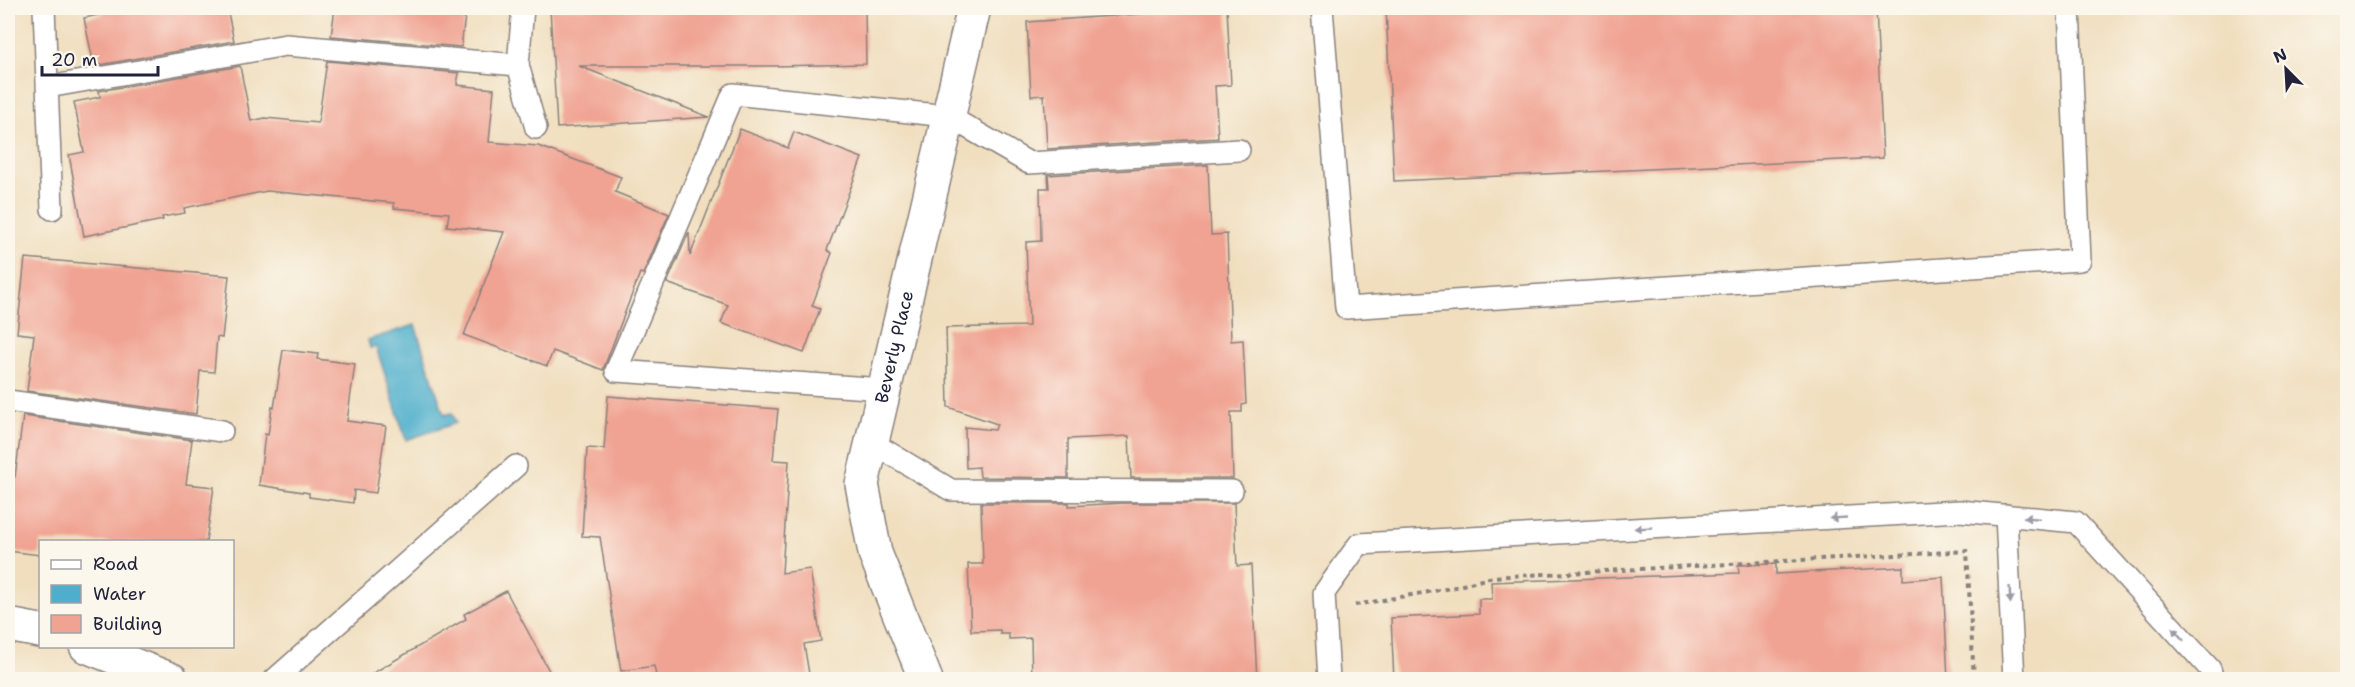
<svg xmlns="http://www.w3.org/2000/svg" width="2355" height="687" font-family="'Shantell Sans',sans-serif">
<style>
.water{fill:#4dafcc;stroke:#386884;stroke-width:1.5}
.building{fill:#f0a392}
.lines{fill:none;stroke-linecap:round;stroke-linejoin:round}
.service-casing{stroke:#89807c;stroke-width:24}
.minor-casing{stroke:#89807c;stroke-width:36}
.path{stroke:#89807c;stroke-width:4;stroke-dasharray:4.5 4.5;stroke-linecap:butt}
.service{stroke:#fff;stroke-width:21}
.minor{stroke:#fff;stroke-width:33}
.oneway{fill:#9c9ca7}
.labels{text-anchor:middle;dominant-baseline:central;stroke-width:5;stroke-linejoin:round;paint-order:stroke}
.street-label{font-size:18px;fill:#22223b;stroke:#fbf7ec}
</style>
<rect width="100%" height="100%" fill="#fbf7ec"/>
<filter id="ink" filterUnits="userSpaceOnUse"><feTurbulence type="fractalNoise" baseFrequency=".0167" numOctaves="2"/><feDisplacementMap in="SourceGraphic" scale="12" xChannelSelector="R" yChannelSelector="G"/><feConvolveMatrix kernelMatrix="1 2 1 2 8 2 1 2 1" color-interpolation-filters="sRGB"/></filter>
<filter id="wash" filterUnits="userSpaceOnUse"><feTurbulence type="fractalNoise" baseFrequency=".008" numOctaves="4" result="noise"/><feDisplacementMap in="SourceGraphic" scale="24" xChannelSelector="R" yChannelSelector="G"/><feGaussianBlur stdDeviation="1.35" result="paint"/><feColorMatrix in="noise" values="0 0 0 0 0 0 0 0 0 0 0 0 0 0 0 0 0 1.4 0 .05"/><feComposite in="paint" operator="in"/></filter>
<g filter="url(#wash)">
<rect width="100%" height="100%" fill="#f0debe"/>
<path class="water" d="M415,325L444,415L452,413L456,423L406,440L376,347L370,348L368,340Z"/>
<g id="blocks">
<g class="building">
<path d="M102,8H227L234,41L94,66L84,18L103,14Z"/>
<path d="M335,8H466L461,47L331,36Z"/>
<path d="M567,8H865L866,64L773,66H579L709,117L557,128L550,9Z"/>
<path d="M1182,8H1227L1231,85L1215,86L1218,138L1047,149L1044,95L1031,96L1027,22L1182,11Z"/>
<path d="M1386,8H1876L1883,158L1394,181Z"/>
<path d="M327,61L459,73L457,85L494,89L489,142L538,146L621,177L615,192L669,214L643,274L640,273L603,370L553,351L547,366L464,335L504,232L447,226L449,213L394,208V203L267,191L184,208L185,213L162,217L163,220L84,236L69,155L84,152L74,102L100,97L99,91L240,66L251,121L265,118L318,123Z"/>
<path d="M740,129L788,148L794,132L862,158L827,250L832,253L812,306L820,309L804,353L721,323L728,305L667,283L689,232L690,256Z"/>
<path d="M1208,165L1211,235L1227,234L1231,341L1243,340L1246,404L1242,405V412H1231L1233,478H1131L1129,436L1068,439V478L980,477L979,467L966,468L965,427L995,430L997,424L948,407L946,328L1029,326L1026,242L1041,241L1040,188H1049L1048,175Z"/>
<path d="M25,258L229,276L222,338L217,337L214,372L200,371L196,414L27,391L34,335L17,333Z"/>
<path d="M283,350L318,354L317,359L355,364L347,421L386,426L376,493L354,490L353,503L309,497V493L259,485L265,434L268,435L272,407L274,408Z"/>
<path d="M608,396L778,409L773,460L789,461L782,573L810,569L821,641L804,644L810,680H657L654,666L621,671L600,537L582,536L587,448L604,449Z"/>
<path d="M23,416L192,440L186,484L214,487L206,542H40V555L8,551V476L15,477Z"/>
<path d="M981,503H1069V506L1124,503H1234L1237,566L1251,565L1257,680H1032L1031,638L1009,639V634H1000V630L971,631L968,564H983Z"/>
<path d="M1776,564V574L1903,567V580L1943,577L1948,680H1394L1391,618L1479,614V599H1492L1491,582L1739,573L1738,565Z"/>
<path d="M506,591L554,680H361L466,619L464,614Z"/>
</g>
</g>
</g>
<g filter="url(#ink)">
<use href="#blocks" fill-opacity="0" stroke="#89807c" stroke-width="1.5"/>
<g class="lines">
<g class="service-casing">
<g id="service">
<path d="M44,8L52,209"/>
<path d="M1322,8L1346,308L2080,260L2069,8"/>
<path d="M518,65L536,128"/>
<path d="M48,87L286,45L518,65L523,8"/>
<path d="M884,389L616,371L733,94L948,116L1029,163L1239,150"/>
<path d="M8,401L222,431"/>
<path d="M871,442L951,490L1232,491"/>
<path d="M2006,515L2014,680"/>
<path d="M274,680L516,466"/>
<path d="M1329,680L1324,593L1359,544L1960,511L2076,522L2210,669L2213,680"/>
</g>
</g>
<g class="minor-casing">
<g id="minor">
<path d="M8,625L40,631"/>
<path d="M86,646L172,680"/>
<path id="s1" d="M926,680L875,553L862,484L974,8"/>
</g>
</g>
<path class="path" d="M1355,605L1451,588L1493,577L1967,551L1974,680"/>
<use href="#service" class="service"/>
<use href="#minor" class="minor"/>
</g>
<defs><path id="oneway-solid" d="M-6-.8H1V-3.2L6.5 0L1 3.2V.8H-6Z" transform="scale(1.5)"/></defs>
<g class="oneway">
<use href="#oneway-solid" transform="translate(1838 518) rotate(177)"/>
<use href="#oneway-solid" transform="translate(2032 518) rotate(-174)"/>
<use href="#oneway-solid" transform="translate(1643 528) rotate(177)"/>
<use href="#oneway-solid" transform="translate(2010 595) rotate(87)"/>
<use href="#oneway-solid" transform="translate(2178 634) rotate(-132)"/>
</g>
</g>
<g class="labels">
<g class="street-label">
<text stroke="none"><textPath href="#s1" startOffset="348">Beverly Place</textPath></text>
</g>
</g>
<rect width="2355" height="687" fill="none" stroke="#fbf7ec" stroke-width="30"/>
<rect x="39" y="540" width="195" height="108" fill="#fbf7ec" stroke="#a4a2a5" stroke-width="1.5"/>
<rect x="51" y="560" width="30" height="9" fill="#ffffff" stroke="#a4a2a5" stroke-width="1.5"/>
<text x="93" y="570" font-size="18" fill="#22223b">Road</text>
<rect x="51" y="585" width="30" height="18" fill="#4dafcc" stroke="#a4a2a5" stroke-width="1.5"/>
<text x="93" y="600" font-size="18" fill="#22223b">Water</text>
<rect x="51" y="615" width="30" height="18" fill="#f0a392" stroke="#a4a2a5" stroke-width="1.5"/>
<text x="93" y="630" font-size="18" fill="#22223b">Building</text>
<g transform="translate(2286 69) rotate(336)" stroke="#fbf7ec" stroke-width="4.5" paint-order="stroke">
<path d="M0-4.5L10 22L0 15L-10 22Z" fill="#22223b"/>
<text y="-9" font-size="16" font-weight="bold" text-anchor="middle" fill="#22223b">N</text>
</g>
<path d="M42 66v9h116v-9" fill="none" stroke="#22223b" stroke-width="3"/>
<text x="51" y="66" font-size="18" fill="#22223b" stroke="#fbf7ec" stroke-width="4.5" paint-order="stroke">20 m</text>
</svg>
